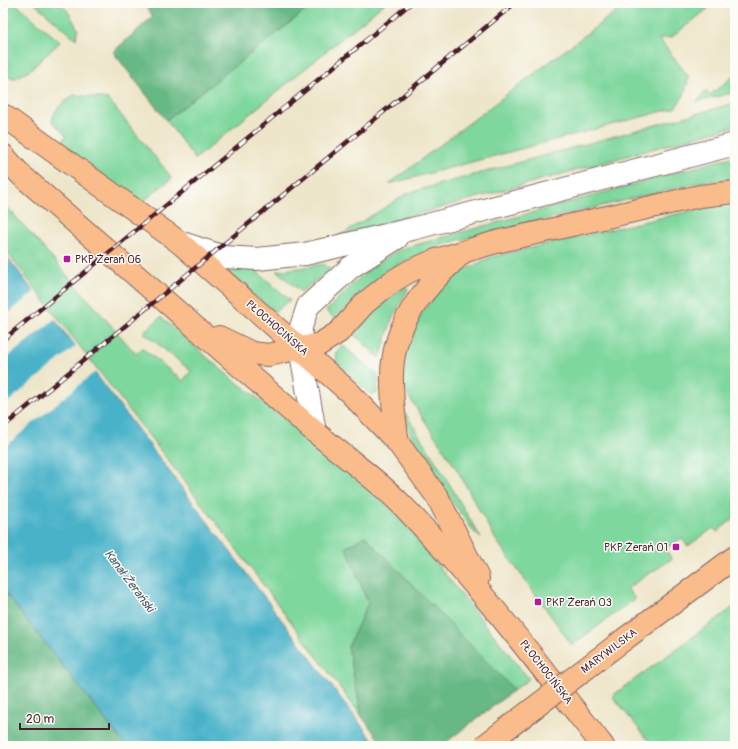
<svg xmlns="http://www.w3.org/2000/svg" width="738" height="749" font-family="Pangolin,sans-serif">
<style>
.green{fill:#7ed79d;stroke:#647b64}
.forest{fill:#66b884;stroke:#586c58}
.water{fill:#4ab2c9;stroke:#4a687a}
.pier{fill:#eee6ca}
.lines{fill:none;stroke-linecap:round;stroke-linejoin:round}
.minor-casing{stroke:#836563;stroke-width:24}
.major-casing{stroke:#836563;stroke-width:24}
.minor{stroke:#fff;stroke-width:22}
.major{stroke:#f9bc8a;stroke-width:22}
.rail-casing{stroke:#4a1f2b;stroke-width:4.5}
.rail{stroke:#fdfcf7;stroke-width:3;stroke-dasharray:9;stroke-linecap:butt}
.major-bridge-casing{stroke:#836563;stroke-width:24;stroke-linecap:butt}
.major-bridge{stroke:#f9bc8a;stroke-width:22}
.poi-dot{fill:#b5179e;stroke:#fdfcf7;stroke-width:1.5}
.labels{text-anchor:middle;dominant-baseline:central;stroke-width:3;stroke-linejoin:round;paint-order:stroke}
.poi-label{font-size:11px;fill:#4a1f2b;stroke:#fdfcf7;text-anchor:start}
.street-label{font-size:11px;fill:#4a1f2b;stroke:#fdfcf7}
.water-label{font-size:12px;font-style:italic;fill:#4a5a6a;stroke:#fdfcf7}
</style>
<rect width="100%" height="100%" fill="#fdfcf7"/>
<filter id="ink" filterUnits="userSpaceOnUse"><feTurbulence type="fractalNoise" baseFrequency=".025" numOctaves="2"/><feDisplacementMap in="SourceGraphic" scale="8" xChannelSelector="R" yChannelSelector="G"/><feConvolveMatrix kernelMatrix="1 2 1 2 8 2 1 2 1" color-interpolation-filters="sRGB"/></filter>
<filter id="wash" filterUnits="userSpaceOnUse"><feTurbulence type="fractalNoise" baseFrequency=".012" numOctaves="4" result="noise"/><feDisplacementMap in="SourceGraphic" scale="16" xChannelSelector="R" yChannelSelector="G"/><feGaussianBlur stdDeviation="0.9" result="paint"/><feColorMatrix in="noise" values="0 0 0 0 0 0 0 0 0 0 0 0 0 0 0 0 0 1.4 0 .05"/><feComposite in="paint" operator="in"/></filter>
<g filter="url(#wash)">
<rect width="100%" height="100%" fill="#eee6ca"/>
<g class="green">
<path d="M3,3H15L60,42L29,71L15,78L3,76Z"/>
<path d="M34,3H60L67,10L78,29L76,39Z"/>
<path d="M315,3H385L195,159L166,120Z"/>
<path d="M627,3H715L672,37L659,39L689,77L684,95L675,108L389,184Z"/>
<path d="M735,75V92L697,102L706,90L710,95Z"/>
<path d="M74,95L108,99L172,178L141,203L59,145L66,136L52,121C54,108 64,103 74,95Z"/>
<path d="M735,103V126L339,236L408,193Z"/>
<path d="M735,156V179L702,182L455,241L436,247L403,262L391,269L366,289L335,319L326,311C349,288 374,260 405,248Z"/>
<path d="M3,202L136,354L142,348L183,381L191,371L143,332L161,317L224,372L320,447L368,487L401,519L529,679L514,690L365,537L346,547L368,603L348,647L362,717L228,538L3,247Z"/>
<path d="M735,203V517L717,532L713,528L688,546L682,538L665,549L672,559L627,588L635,599L572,645L496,540L456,468L401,385L407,345L421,314L438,292L461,272L491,257L720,204Z"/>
<path d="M325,264L330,269L301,292L277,271Z"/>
<path d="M229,267L254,269L290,300L274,312L226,271Z"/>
<path d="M405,287L408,289L392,319L380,358L351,332L376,309Z"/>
<path d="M342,345L378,375L377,393L370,394L336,363L337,351Z"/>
<path d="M405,413L443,473L481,538L474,532C453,501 409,449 405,413Z"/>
<path d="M735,606V746H653L612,696Z"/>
</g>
<g class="forest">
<path d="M142,3H315L166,120L113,52L153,16Z"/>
<path d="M365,536L514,690L441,746H384L362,717L348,647L368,603L346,547Z"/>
<path d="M3,590L126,746H3Z"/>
</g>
<path class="water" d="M3,251L377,746H126L3,590Z"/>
<g class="pier">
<path d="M35,291L56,318L3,361V318Z"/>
<path d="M77,345L96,371L3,448V406Z"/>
</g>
</g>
<g filter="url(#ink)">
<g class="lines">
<g class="minor-casing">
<g id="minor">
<path d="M179,242L224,257L257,259L305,254L412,229L735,144"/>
<path d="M315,432L300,348L301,327L308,306L351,267L397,238"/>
</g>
</g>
<g class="major-casing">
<g id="major">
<path d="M3,115L179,242L349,392L398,443L438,498L478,578"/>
<path d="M3,155L21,175C116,257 211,340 306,424C336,451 371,474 400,503C474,579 538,663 603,746"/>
<path d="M219,337L252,353L268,355L320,344L339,332L365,303L390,283L410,271L436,260L496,242L700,196L735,192"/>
<path d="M398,443C395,423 392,402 392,382C390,327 422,289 460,255"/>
<path d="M626,638L735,557"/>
</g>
</g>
<use href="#minor" class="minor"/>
<use href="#major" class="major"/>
<g class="rail-casing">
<g id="rail">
<path d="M3,340L411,3"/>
<path d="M3,427L515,3"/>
</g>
</g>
<use href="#rail" class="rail"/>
<g class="major-bridge-casing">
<path id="major-bridge" d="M484,746L626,638"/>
</g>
<use href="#major-bridge" class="major-bridge"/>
</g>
</g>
<g class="poi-dot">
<rect x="63" y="255" width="8" height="8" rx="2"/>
<rect x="672" y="543" width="8" height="8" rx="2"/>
<rect x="534" y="598" width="8" height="8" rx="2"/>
</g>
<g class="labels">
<g class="poi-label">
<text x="75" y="259">PKP Żerań 06</text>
<text x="668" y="547" text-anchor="end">PKP Żerań 01</text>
<text x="546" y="602">PKP Żerań 03</text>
</g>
<g class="street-label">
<text transform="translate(277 328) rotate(41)">PŁOCHOCIŃSKA</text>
<text transform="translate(609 651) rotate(-37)">MARYWILSKA</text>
<text transform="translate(546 672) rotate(52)">PŁOCHOCIŃSKA</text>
</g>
<g class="water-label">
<text transform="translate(129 581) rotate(53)">Kanał Żerański</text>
</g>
</g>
<rect width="738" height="749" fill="none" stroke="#fdfcf7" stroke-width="16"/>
<path d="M20 723v6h89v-6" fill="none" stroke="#4a1f2b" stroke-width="2"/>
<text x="26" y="723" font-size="12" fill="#4a1f2b" stroke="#fdfcf7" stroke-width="3" paint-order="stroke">20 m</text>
</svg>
